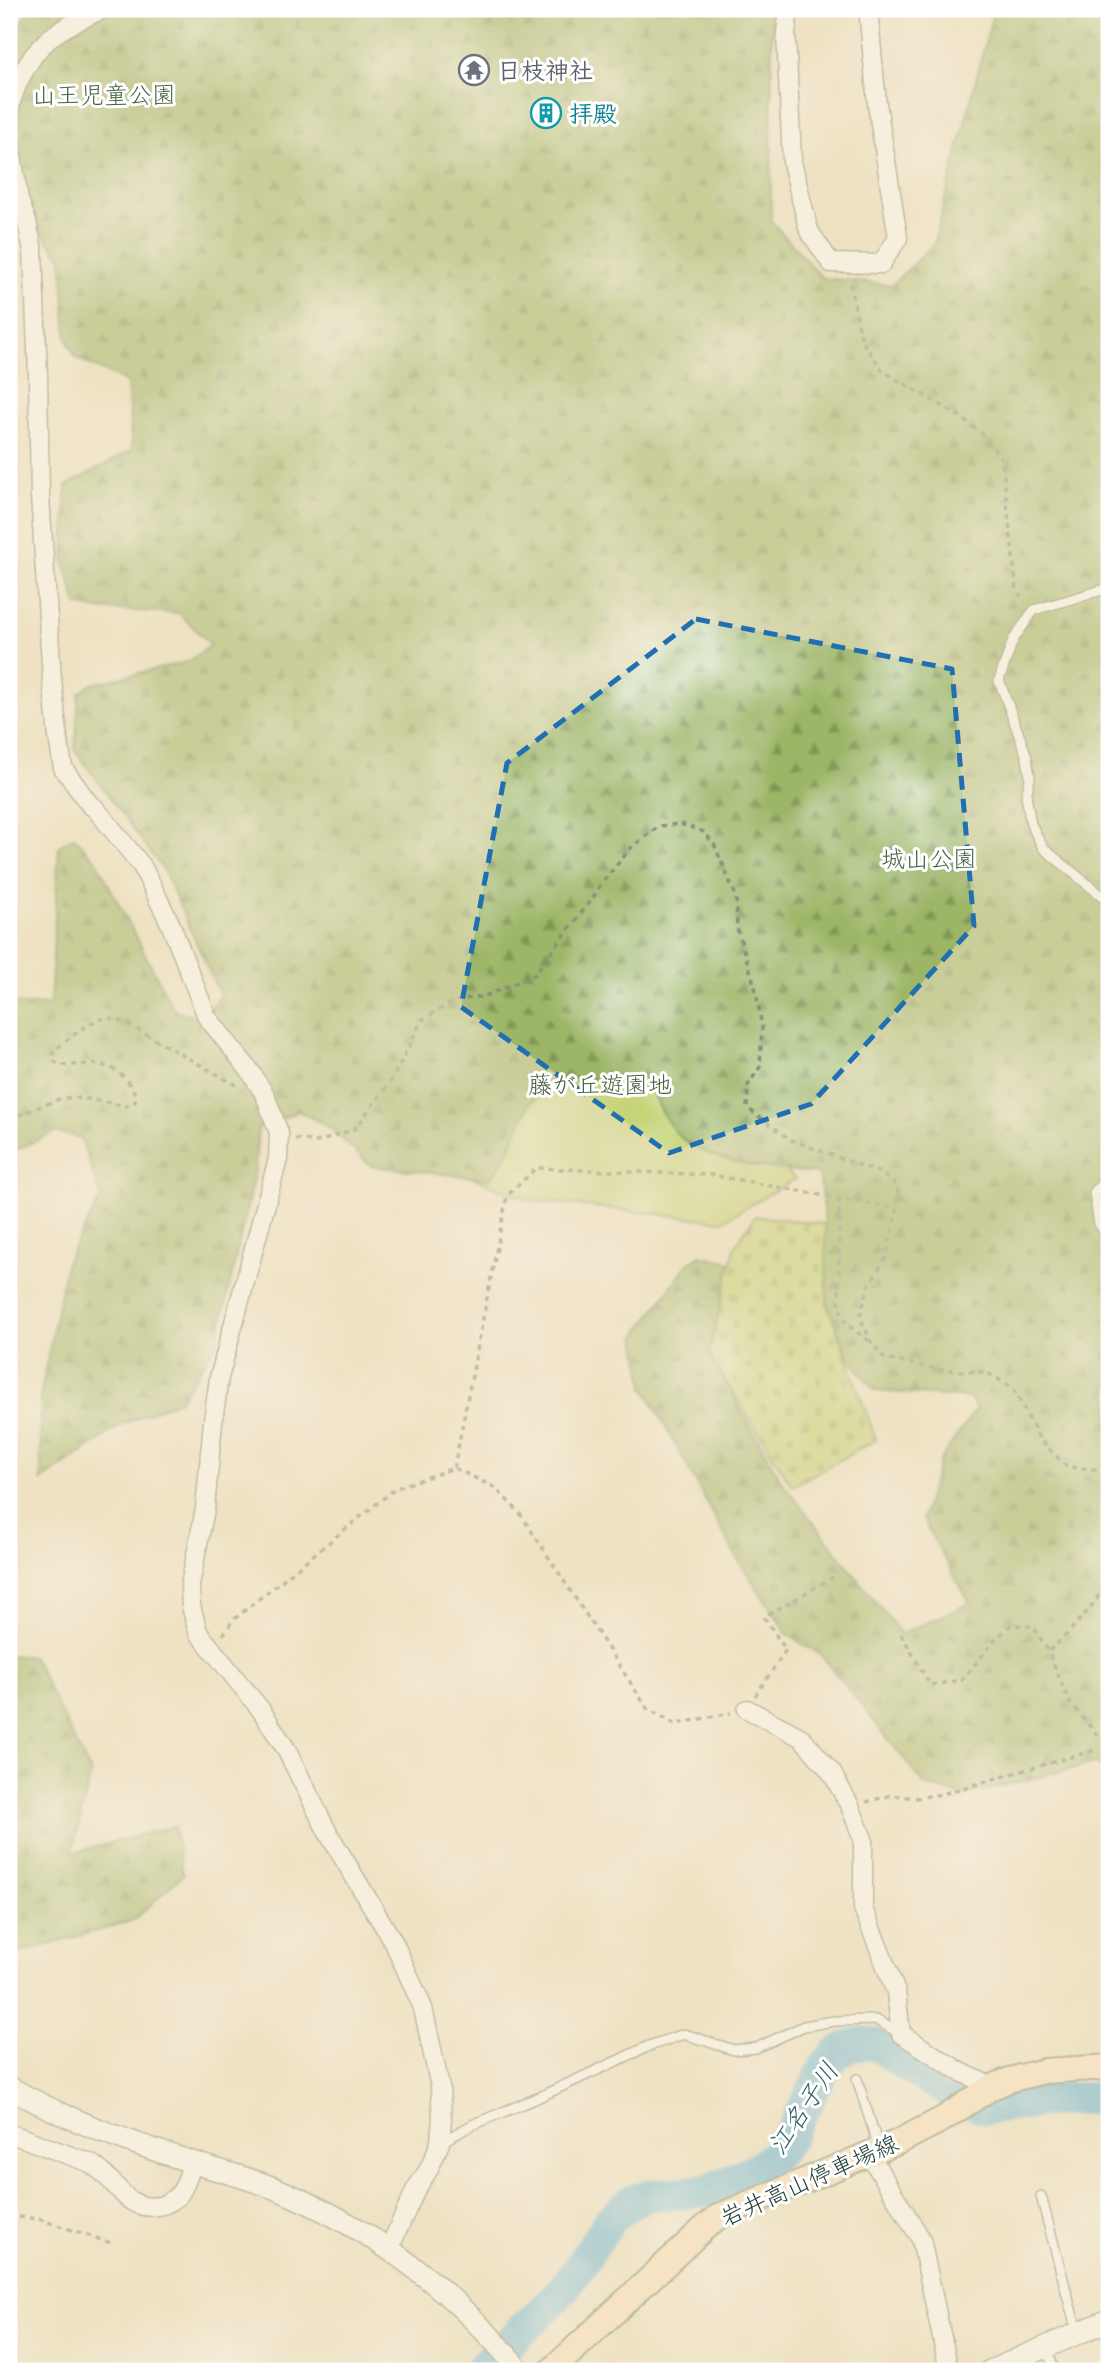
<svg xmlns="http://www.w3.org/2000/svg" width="1118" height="2380" font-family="Itim,'Klee One',sans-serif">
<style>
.green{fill:#c5d375;stroke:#728854;stroke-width:2}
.forest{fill:url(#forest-firs);stroke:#5e794d;stroke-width:2}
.cemetery{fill:url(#cemetery-stones);stroke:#728854;stroke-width:2}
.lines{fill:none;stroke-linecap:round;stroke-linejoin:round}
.river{stroke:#62b4dd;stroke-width:33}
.service-casing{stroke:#87907c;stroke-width:12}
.minor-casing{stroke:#87907c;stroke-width:21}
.tertiary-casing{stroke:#87907c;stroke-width:24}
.secondary-casing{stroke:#87907c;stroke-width:28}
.path{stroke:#87907c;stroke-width:3.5;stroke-dasharray:5 5;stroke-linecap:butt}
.service{stroke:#fff;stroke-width:9}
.minor{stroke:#fff;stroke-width:18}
.tertiary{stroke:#fff;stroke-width:21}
.secondary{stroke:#fee4c6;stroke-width:24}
.marked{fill:none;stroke:#1f6fb2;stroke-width:5;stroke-dasharray:14 9;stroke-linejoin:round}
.labels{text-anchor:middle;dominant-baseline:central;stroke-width:6;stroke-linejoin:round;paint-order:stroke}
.worship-label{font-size:24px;font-weight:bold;fill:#5b616d;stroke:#fff;text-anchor:start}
.park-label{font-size:24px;fill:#486244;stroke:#fff}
.culture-label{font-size:24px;font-weight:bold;fill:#0d838f;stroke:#fff;text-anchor:start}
.street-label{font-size:24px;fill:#1f3d34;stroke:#fff}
.water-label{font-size:26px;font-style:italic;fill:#336167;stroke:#fff}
</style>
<defs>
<pattern id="forest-firs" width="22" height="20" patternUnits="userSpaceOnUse" patternTransform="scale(1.75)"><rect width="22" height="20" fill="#9cb566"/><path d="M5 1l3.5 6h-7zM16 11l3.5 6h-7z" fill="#7f9455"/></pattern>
<pattern id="cemetery-stones" width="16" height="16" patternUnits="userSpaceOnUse" patternTransform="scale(1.75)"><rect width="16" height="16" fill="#c5d375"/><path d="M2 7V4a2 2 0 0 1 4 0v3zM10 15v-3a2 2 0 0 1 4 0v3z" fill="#a9b666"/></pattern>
</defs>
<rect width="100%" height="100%" fill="#fff"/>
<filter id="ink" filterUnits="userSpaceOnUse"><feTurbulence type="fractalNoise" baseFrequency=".0143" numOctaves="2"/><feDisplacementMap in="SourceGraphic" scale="14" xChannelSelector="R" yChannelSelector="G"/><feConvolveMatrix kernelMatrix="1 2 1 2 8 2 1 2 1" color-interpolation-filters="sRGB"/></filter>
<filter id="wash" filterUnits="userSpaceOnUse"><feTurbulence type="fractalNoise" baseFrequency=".00686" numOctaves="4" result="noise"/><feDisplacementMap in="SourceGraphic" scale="28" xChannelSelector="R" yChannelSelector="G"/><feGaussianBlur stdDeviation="1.57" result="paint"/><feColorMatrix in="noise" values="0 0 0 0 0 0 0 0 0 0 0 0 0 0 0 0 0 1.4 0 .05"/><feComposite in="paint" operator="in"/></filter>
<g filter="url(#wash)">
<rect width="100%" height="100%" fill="#efe2c3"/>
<path class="green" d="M513,982L734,1124L795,1179L722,1221L529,1200L428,1160Z"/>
<g class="forest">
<path d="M29,9H772L771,221L822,278L892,285L934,243L994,9H1109V1772L1095,1763L963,1796L925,1785L821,1655L788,1635L737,1558L644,1387L636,1336L688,1263L700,1255L731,1262L709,1354L782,1482L901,1634L970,1603L922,1519L940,1460L976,1409L970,1398L875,1391L848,1357L827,1303L825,1224L819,1174C774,1168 722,1168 684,1140C668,1128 658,1104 650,1086L616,1080L555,1078L530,1103L505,1158L490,1179L371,1166L329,1127L299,1111L258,1128L255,1170L217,1343L180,1400L123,1424L41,1481L40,1398L66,1262L101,1197L81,1138L55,1132L13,1151H9V1003L25,1005L50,1004L59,846L74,837L96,860L174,1010L202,1018L220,995L164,871L75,750L79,693L92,684L187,662L211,645L179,613L92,609L77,605L64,562L66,486L132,450L127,382L76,358L67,340L62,259L9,191V47Z"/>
<path d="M9,1655L33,1657L91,1773L72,1853L174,1826L183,1875L134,1920L31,1950L9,1954Z"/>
</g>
<path class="cemetery" d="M755,1216L825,1224L827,1303L876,1440L792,1486L709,1354L735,1247Z"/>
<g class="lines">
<path class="river" d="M479,2371L554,2300L576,2272L609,2221L632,2201L651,2195L707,2191L758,2168L776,2154L789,2137L825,2067L836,2054L850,2046L865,2043L877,2045L903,2064L955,2095L986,2108L1062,2099L1109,2098"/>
</g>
</g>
<g filter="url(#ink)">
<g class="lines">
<g class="service-casing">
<g id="service">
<path d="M1109,263L1106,270L1109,309"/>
<path d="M1109,588L1034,610L1013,640L999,680L1027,757L1030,778L1026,796L1031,824L1043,848L1109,902"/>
<path d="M1109,1184L1105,1182L1094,1192L1099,1224L1109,1238"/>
<path d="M1108,1747L1109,1748"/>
<path d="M857,2079L876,2139L883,2147"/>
<path d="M441,2142L474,2124L537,2098L649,2046L684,2034L734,2050L756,2048L804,2026L834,2021L876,2020L900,2033"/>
<path d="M1041,2196L1077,2332"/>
<path d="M1047,2347L1054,2371"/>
</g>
</g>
<g class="minor-casing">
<g id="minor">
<path d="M789,9L786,33L792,162L809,231L831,263L881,264L898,238L877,104L868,9"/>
<path d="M9,112C14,83 33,48 58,32C72,23 88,16 103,9"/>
<path d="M9,136L19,200L27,222L33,250L38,376L40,496L52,679L58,737L63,768L90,805L95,808L142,866L170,923L207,1017L250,1071L265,1095L279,1133L278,1159L219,1378L213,1421L205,1509L190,1585L191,1606L198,1632L261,1710L286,1749L327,1831L394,1943L423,2008L440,2087L442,2118L440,2143L429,2169L416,2189L389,2249"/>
<path d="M747,1709L802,1738L832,1773L850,1806L863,1839V1908L896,1992L901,2034L959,2071L992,2087"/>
<path d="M9,2133L90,2163C105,2172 114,2185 126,2197C142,2211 166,2210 180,2193C187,2184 189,2172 193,2162"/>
<path d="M869,2154L921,2239L949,2371"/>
</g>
</g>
<g class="tertiary-casing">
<g id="tertiary">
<path d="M9,2087C65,2120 134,2144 195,2163C226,2173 257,2180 286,2193C378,2232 457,2294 520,2371"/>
<path d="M990,2371L1109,2320"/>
</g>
</g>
<g class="secondary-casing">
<path id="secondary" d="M551,2371L702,2230L719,2216L898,2142L943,2119L992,2087L1009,2080L1044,2071L1109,2067"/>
</g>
<g class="path">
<path d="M505,9L511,27"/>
<path d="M850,284L862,341L883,371L958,415L981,433L1002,459L1017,592L1025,601"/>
<path d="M9,1119L62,1098H82L126,1106L135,1102C136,1093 133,1089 128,1082C108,1057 86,1066 59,1065L54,1061L53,1052C64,1042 90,1020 105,1018C113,1017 120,1021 127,1024L238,1086"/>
<path d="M295,1139L318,1142L355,1129L393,1078L422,1020L454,1001L485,996L534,975L594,896L601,884L631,848L659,826L681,824L704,832L714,844L736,896L737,928L755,987L762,1026L760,1067L748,1085L747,1108L791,1140L881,1173L898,1186L897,1209L886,1257L868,1287L860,1317L871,1342L885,1359L943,1370L986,1372L1013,1388L1040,1440L1067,1467L1104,1470L1109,1468"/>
<path d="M839,1199V1305L846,1324L869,1341"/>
<path d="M454,1468L507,1196L536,1168L712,1175L897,1209"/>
<path d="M901,1634L930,1685L962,1680L995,1640L1011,1625L1033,1626L1048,1651L1070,1703L1100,1738"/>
<path d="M223,1635L233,1620L396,1488L454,1468L494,1487L519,1512L647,1708L675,1724L731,1713"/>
<path d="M1049,1651C1073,1629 1094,1607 1109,1578"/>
<path d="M755,1696L786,1650L764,1617L834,1577"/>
<path d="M866,1802L892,1795L916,1798L942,1794L1095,1750"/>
<path d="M9,2216L39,2219L114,2244"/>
</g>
<use href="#service" class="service"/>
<use href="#minor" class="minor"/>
<use href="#tertiary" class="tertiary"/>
<use href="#secondary" class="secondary"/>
</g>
</g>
<path d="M0 0H1118V2380H0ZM696,619L952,669L974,926L811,1104L669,1153L461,1007L507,763Z" fill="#efe2c3" fill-opacity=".55" fill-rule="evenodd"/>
<path class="marked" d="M696,619L952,669L974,926L811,1104L669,1153L461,1007L507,763Z"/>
<defs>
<g id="temple-ring" transform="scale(1.575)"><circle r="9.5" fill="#fff" stroke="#6b7280" stroke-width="1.5"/><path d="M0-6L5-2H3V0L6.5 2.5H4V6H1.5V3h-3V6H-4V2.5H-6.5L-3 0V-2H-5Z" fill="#6b7280"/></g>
<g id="building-ring" transform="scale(1.575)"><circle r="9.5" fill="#fff" stroke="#0f9aa8" stroke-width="1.5"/><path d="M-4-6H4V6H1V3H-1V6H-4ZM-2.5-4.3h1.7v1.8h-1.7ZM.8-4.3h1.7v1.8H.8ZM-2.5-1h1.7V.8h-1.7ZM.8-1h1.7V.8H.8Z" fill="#0f9aa8"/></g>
</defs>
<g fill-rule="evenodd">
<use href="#temple-ring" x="474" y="70"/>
<use href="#building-ring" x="546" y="113"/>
</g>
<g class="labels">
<g class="worship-label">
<text x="497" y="70">日枝神社</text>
</g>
<g class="park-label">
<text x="104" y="94">山王児童公園</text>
<text x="929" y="858">城山公園</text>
<text x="600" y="1084">藤が丘遊園地</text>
</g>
<g class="culture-label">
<text x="569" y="113">拝殿</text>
</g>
<g class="street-label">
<text transform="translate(809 2180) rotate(-24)">岩井高山停車場線</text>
</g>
<g class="water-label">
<text transform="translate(803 2108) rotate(-56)">江名子川</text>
</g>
</g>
<rect width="1118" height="2380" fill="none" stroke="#fff" stroke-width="35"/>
</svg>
